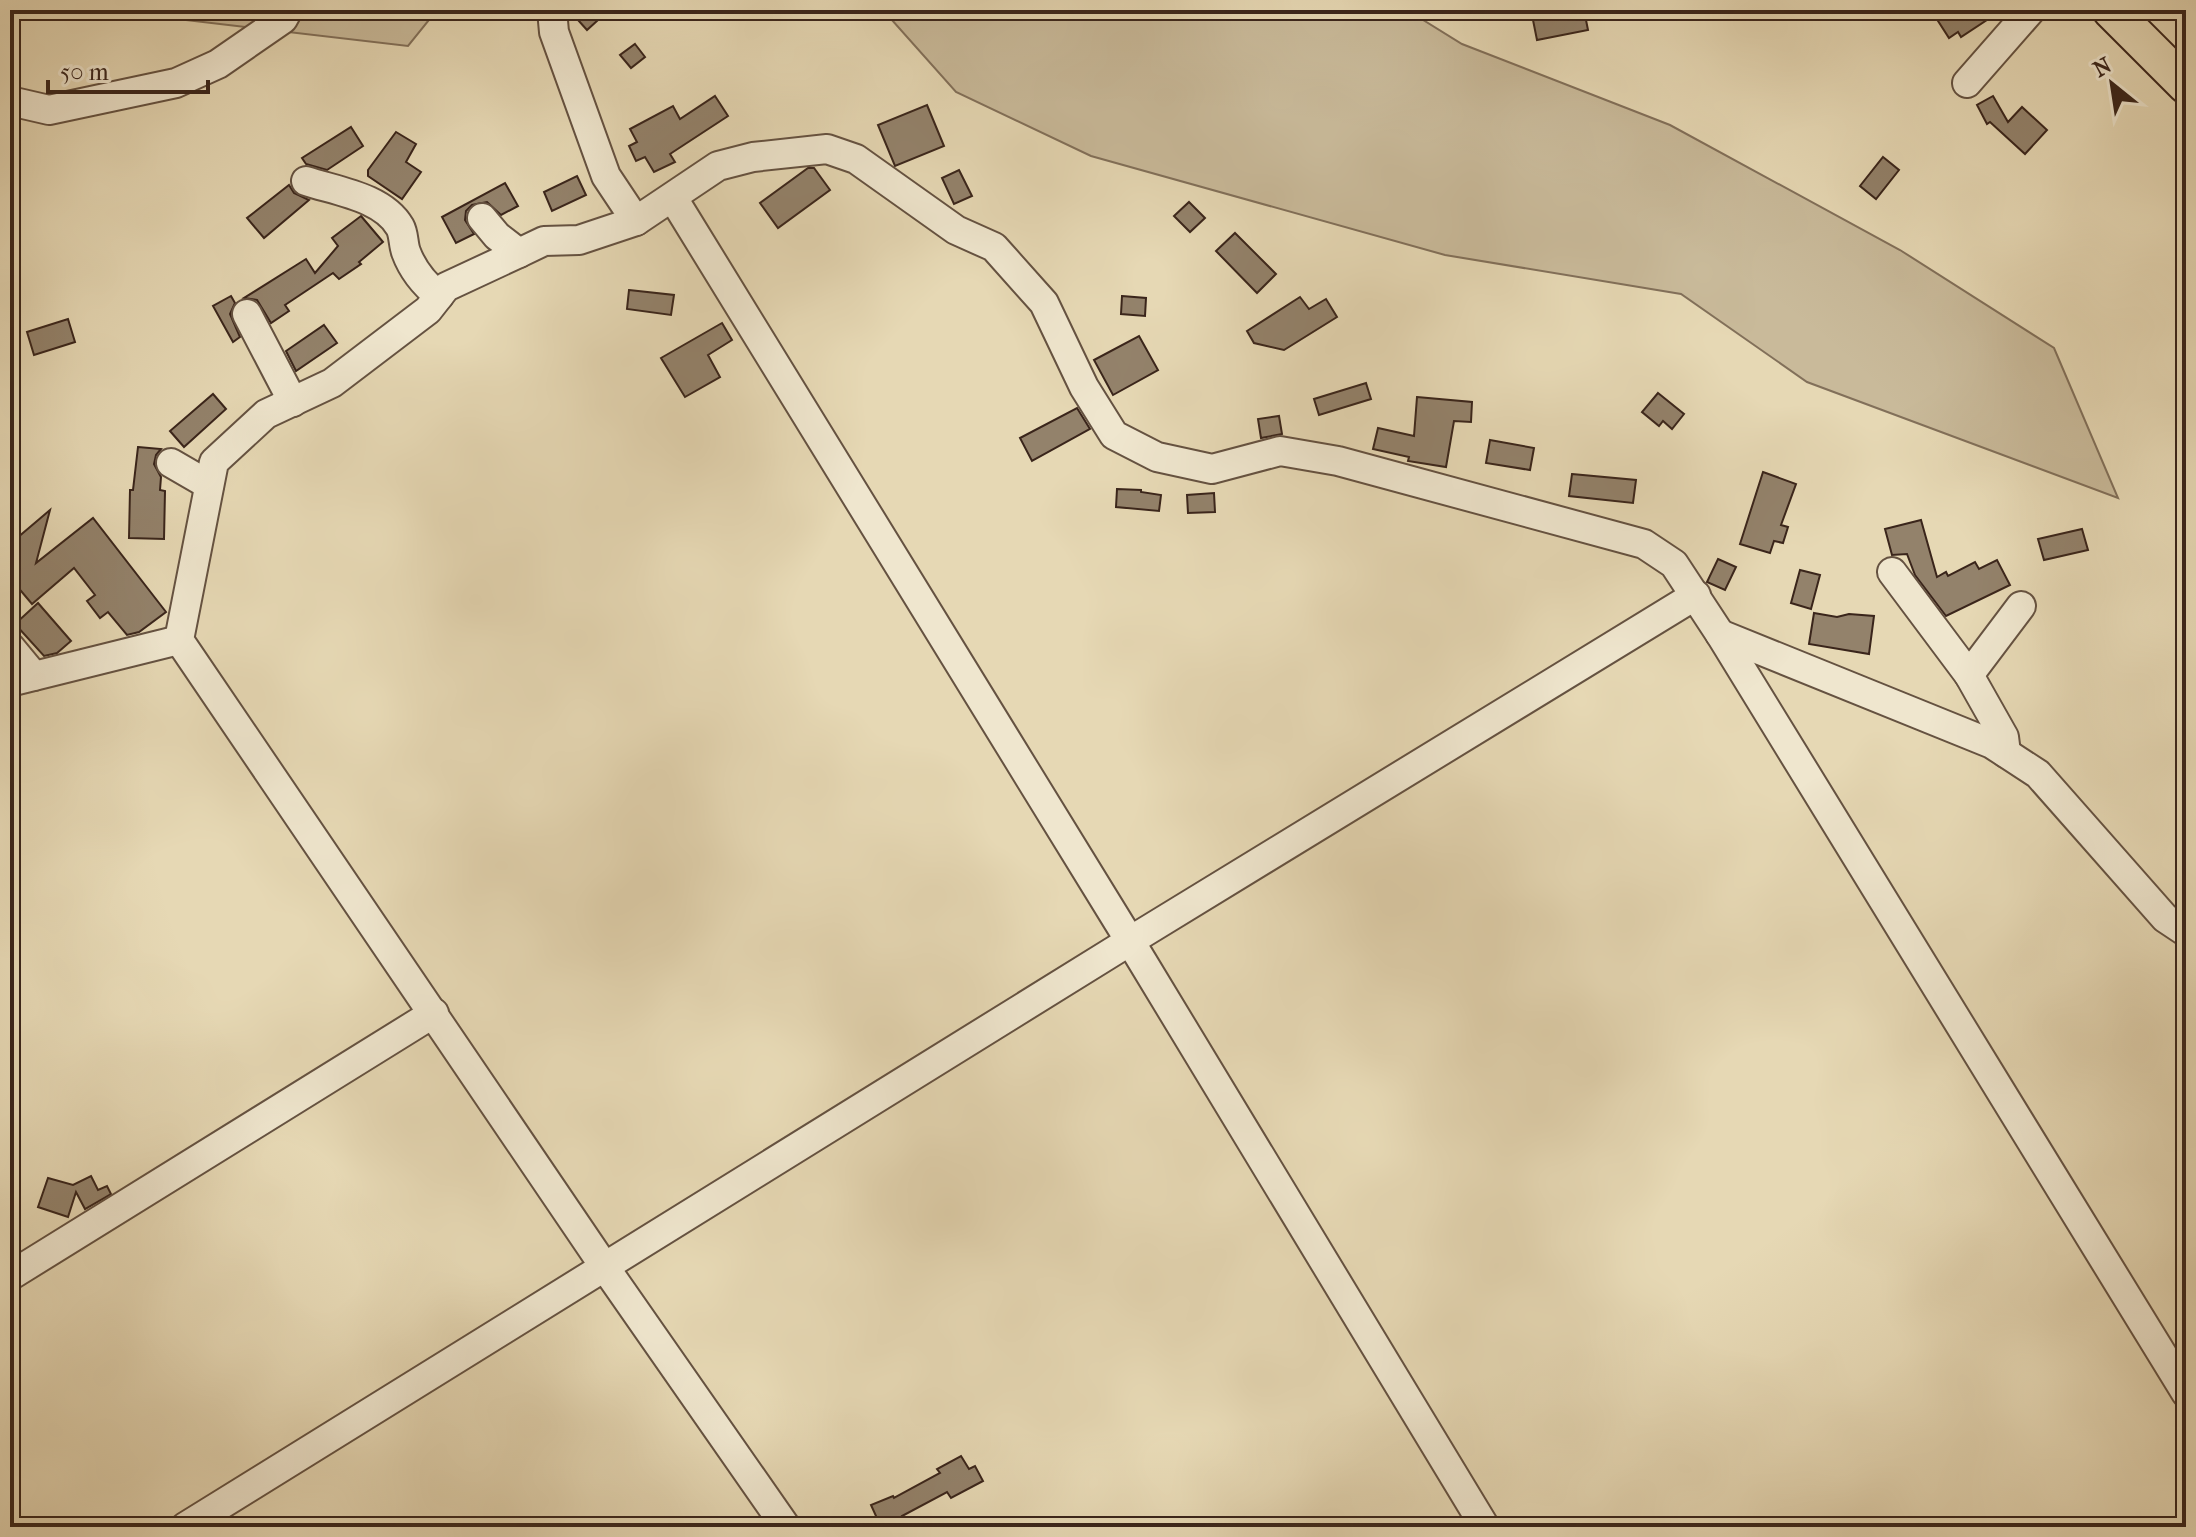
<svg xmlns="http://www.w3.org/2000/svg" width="2196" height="1537" font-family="'IM FELL French Canon',serif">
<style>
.green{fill:#c9ba9a;stroke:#82705a;stroke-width:2}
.building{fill:#93826b;stroke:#3a251b;stroke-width:2}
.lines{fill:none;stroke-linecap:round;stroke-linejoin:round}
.minor-casing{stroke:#655241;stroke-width:32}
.major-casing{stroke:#3a251b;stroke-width:40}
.minor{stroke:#efe6ce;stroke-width:28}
.major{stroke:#e6d8b4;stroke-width:36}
</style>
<rect width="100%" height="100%" fill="#e6d8b4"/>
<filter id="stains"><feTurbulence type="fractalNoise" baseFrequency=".0025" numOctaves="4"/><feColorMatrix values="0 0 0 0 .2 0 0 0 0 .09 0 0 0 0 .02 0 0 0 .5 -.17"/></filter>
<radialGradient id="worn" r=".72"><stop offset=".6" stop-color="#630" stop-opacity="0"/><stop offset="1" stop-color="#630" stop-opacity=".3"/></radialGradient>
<g class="green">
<path d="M101,10H437L408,46Z"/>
<path d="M883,10H1407L1462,44L1670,125L1900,250L2054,348L2118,498L1807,382L1681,294L1445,255L1091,156L956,92Z"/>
</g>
<g class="building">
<path d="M569,10H609L587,30Z"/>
<path d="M1531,10H1584L1588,30L1537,40Z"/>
<path d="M1931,10H2002L1961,37L1958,32L1949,38Z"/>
<path d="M635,44L645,57L631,68L620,55Z"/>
<path d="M715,96L728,116L670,154L675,162L654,172L645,157L636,161L629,146L637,142L630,129L673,106L680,119Z"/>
<path d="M1993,96L2008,122L2022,107L2047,130L2025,154L1990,122L1987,124L1977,105Z"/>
<path d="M927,105L944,146L895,166L878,125Z"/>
<path d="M351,127L363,146L327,170L306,164L302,158Z"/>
<path d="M396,132L416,144L406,162L421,172L402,199L368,176V170Z"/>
<path d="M1883,157L1899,170L1876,199L1860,186Z"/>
<path d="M808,168H814L830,190L778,228L760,203Z"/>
<path d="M959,170L972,196L954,204L942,178Z"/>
<path d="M577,176L586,195L552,211L544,192Z"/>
<path d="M505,183L518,206L501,215L487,202L472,205L466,211L465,220L474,234L456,243L442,217Z"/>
<path d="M289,185L294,193L309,200L264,238L247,218Z"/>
<path d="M1189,202L1205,218L1190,232L1174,216Z"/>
<path d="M361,216L383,242L359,262L361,264L339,279L333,273L285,305L289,311L271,323L257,300L244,298L306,259L315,273L338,246L332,238Z"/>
<path d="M1235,233L1276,274L1257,293L1216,251Z"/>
<path d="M629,290L674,295L671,315L627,309Z"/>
<path d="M231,296L235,303L230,314L240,337L233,342L213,306Z"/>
<path d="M1122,296L1146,298L1145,316L1121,314Z"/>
<path d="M1300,297L1309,309L1326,299L1337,317L1284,350L1254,343L1247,331Z"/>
<path d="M68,319L75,342L34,355L27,332Z"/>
<path d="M722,323L732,340L708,355L720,377L685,397L661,358Z"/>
<path d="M324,325L337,343L296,371L286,351Z"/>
<path d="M1139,336L1158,370L1113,395L1094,360Z"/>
<path d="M1366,383L1371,399L1319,415L1314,399Z"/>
<path d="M1658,393L1684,414L1672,429L1663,421L1659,426L1642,412Z"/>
<path d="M213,394L226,409L184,447L170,431Z"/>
<path d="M1417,397L1472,402L1471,422L1454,421L1446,467L1408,461L1409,457L1373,449L1378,428L1414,436Z"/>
<path d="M1077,408L1090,429L1032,461L1020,438Z"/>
<path d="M1279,416L1282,434L1261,438L1258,419Z"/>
<path d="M1490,440L1534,448L1530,470L1486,463Z"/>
<path d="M138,447L161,449L156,455L154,464L161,477L160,490L165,491L164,539L129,538L130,490H133Z"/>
<path d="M1763,472L1796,484L1781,525L1788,527L1783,543L1774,541L1770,553L1740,544Z"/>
<path d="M1572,474L1636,480L1633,503L1569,496Z"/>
<path d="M1117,489L1141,490V492L1161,495L1159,511L1116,507Z"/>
<path d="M1214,493L1215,512L1188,513L1187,495Z"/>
<path d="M50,510L36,563L93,518L166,612L139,632L127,635L108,612L100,618L87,601L95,595L74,568L32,604L10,578V544Z"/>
<path d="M1921,520L1937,577L1946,572L1948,576L1975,562L1979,569L1997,560L2010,585L1946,616L1915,575L1907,554L1892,555L1885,529Z"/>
<path d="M2082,529L2088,550L2044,560L2038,539Z"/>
<path d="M1718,559L1736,567L1725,590L1707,582Z"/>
<path d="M1800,570L1820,575L1811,609L1791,603Z"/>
<path d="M38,603L71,641L57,653L44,656L15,624Z"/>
<path d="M1814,613L1837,617L1849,614L1874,616L1869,654L1809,644Z"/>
<path d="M91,1176L98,1190L107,1186L111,1194L85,1209L76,1192L68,1217L38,1207L48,1178L73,1185Z"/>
<path d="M961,1456L969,1469L975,1466L983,1481L951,1498L947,1492L902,1516L907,1527H881L871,1505L893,1496L894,1498L940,1473L937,1469Z"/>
</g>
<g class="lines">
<g class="minor-casing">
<g id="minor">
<path d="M552,10L554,32L606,176L636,221"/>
<path d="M1967,83L2031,10"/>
<path d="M10,101L49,110L176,83L218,64L283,19L288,10"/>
<path d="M306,181C336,191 383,197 400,227C404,234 403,244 406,252C413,271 424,284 439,296"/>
<path d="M673,198L1130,941L1485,1527"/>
<path d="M482,218L497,236L519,253"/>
<path d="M247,314L293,402"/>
<path d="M171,463L209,485"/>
<path d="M1892,572L1969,675L2004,737L2006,753"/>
<path d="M1720,634L1992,744L2038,774L2165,918L2186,932"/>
<path d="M10,647L34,676"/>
<path d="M1969,675L2021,606"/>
<path d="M10,682L179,640"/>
<path d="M10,1276L434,1013"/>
<path d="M185,1527L1130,941L1696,595"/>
<path d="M786,1527L604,1266L179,640L214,462L266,414L332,383L428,310L446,287L519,253L544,241L579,240L636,221L718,166L753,157L827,149L856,159L956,230L994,247L1044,303L1084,387L1114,435L1157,457L1212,469L1280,451L1338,461L1644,544L1674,564L1720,634L2186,1393"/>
</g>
</g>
<g class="major-casing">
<path id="major" d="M2111,10L2186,85"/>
</g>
<use href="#minor" class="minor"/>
<use href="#major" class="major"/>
</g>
<rect width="2196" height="1537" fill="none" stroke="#e6d8b4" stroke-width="40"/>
<rect x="12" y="12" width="2172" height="1513" fill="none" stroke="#3a251b" stroke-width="4"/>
<rect x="20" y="20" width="2156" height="1497" fill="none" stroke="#3a251b" stroke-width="2"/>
<g transform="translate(2112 84) rotate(330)" stroke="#efe6ce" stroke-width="6" paint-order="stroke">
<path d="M0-6L14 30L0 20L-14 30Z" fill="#3a251b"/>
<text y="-12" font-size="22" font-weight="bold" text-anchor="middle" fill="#3a251b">N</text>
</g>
<path d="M48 80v12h160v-12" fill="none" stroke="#3a251b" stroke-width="4"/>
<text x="60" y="80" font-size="24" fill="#3a251b" stroke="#efe6ce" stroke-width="6" paint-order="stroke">50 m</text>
<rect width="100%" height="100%" filter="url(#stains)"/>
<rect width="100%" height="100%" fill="url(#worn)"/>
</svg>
